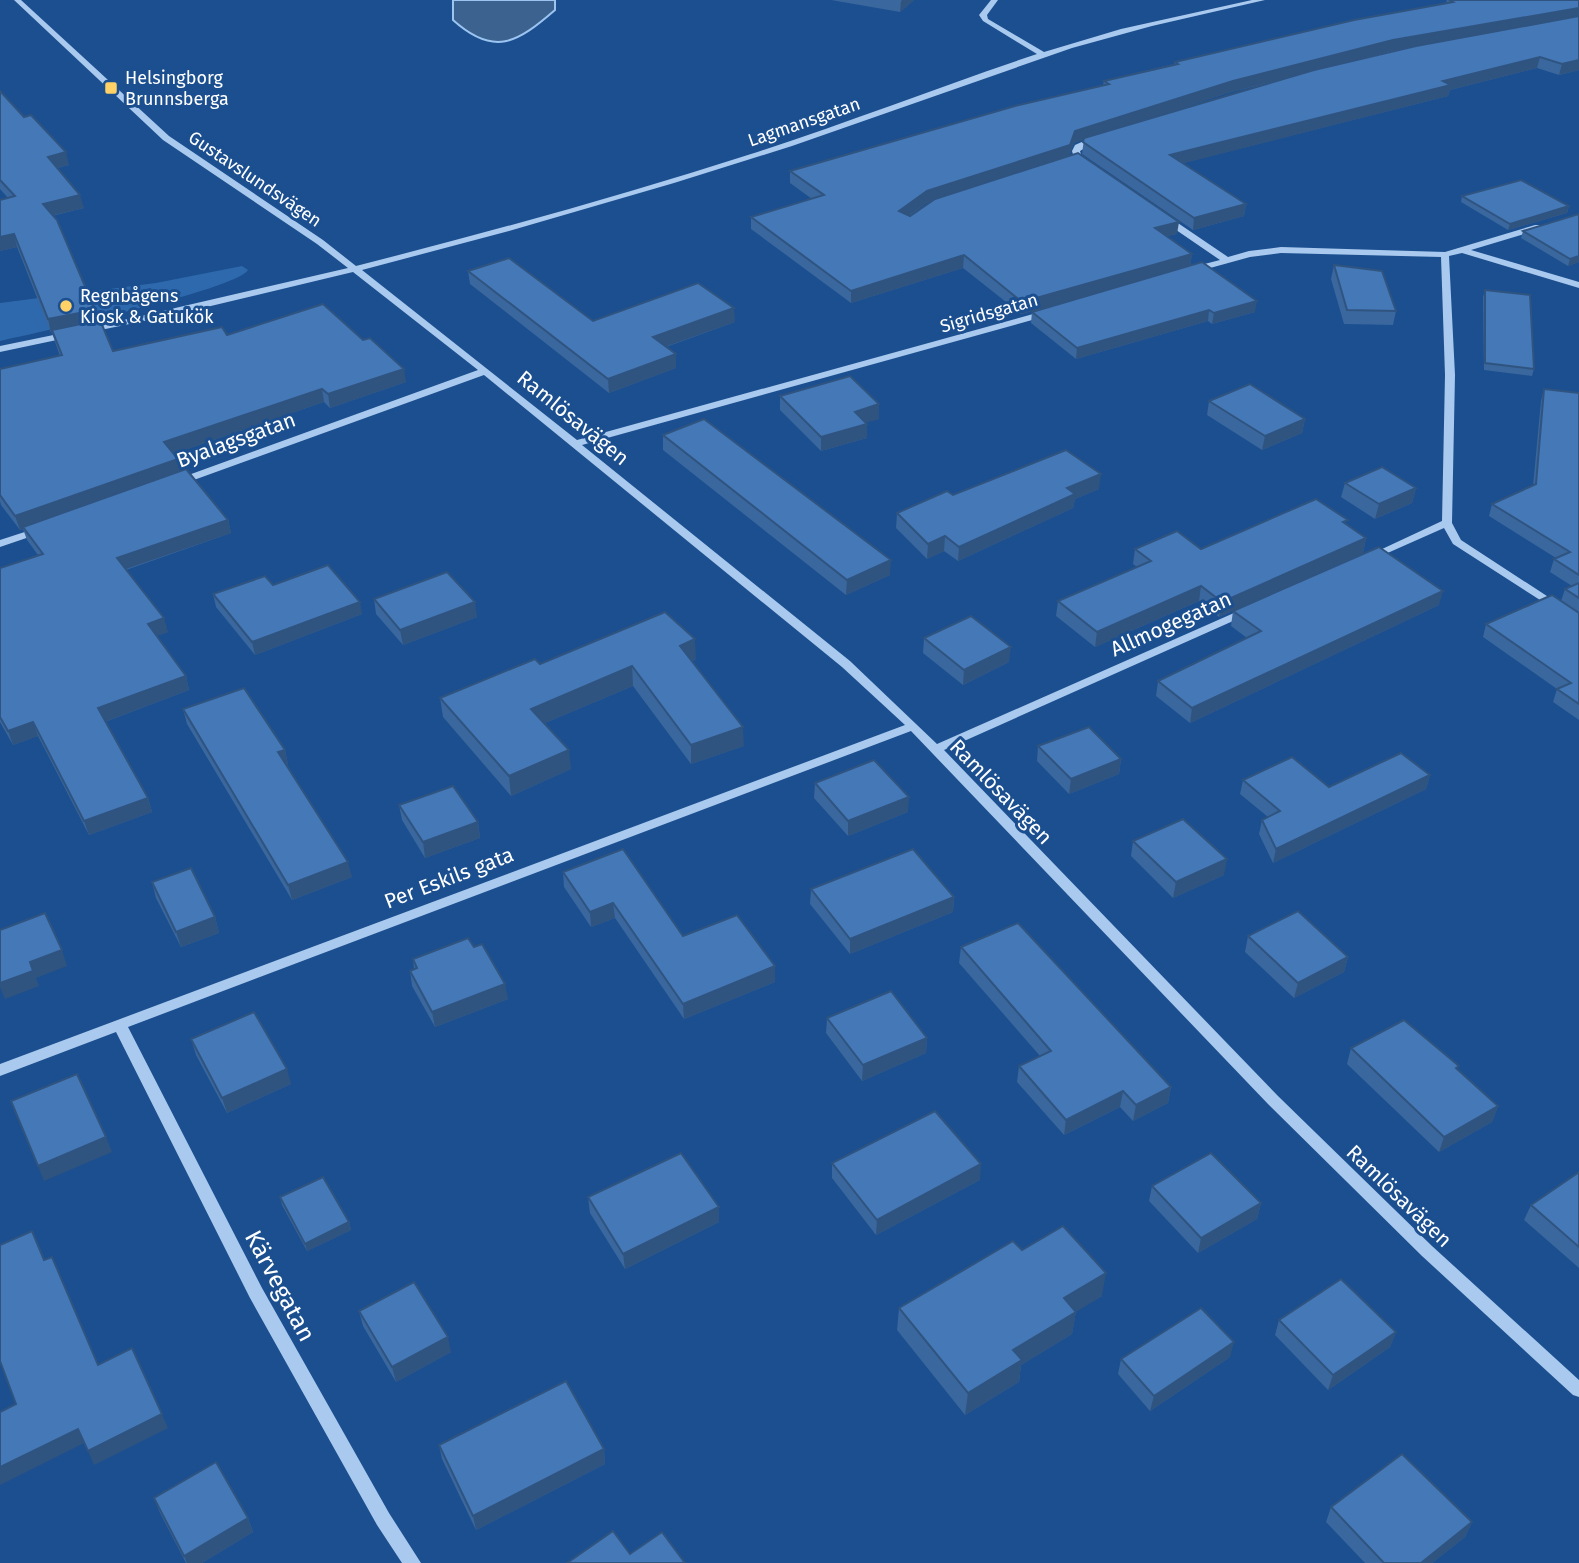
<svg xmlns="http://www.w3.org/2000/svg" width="1579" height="1563" font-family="'Fira Sans',sans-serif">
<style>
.green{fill:#2e69ad}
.water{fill:#3c6290;stroke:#9cc4f0;stroke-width:2}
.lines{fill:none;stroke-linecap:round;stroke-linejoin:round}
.minor{fill:#a9c9ee;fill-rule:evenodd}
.wall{fill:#3a679d;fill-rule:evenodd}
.shaded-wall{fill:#305480}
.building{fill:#4478b7;stroke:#305480;stroke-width:2}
.poi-dot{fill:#ffd166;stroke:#1b4f8f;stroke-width:2.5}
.labels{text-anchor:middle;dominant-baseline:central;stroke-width:6;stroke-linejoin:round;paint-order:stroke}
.far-poi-label{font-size:18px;fill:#fff;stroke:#1b4f8f;text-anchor:start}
.far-street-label{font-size:18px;fill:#fff;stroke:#1b4f8f}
.street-label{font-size:21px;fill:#fff;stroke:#1b4f8f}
.near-street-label{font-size:24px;fill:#fff;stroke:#1b4f8f}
</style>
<rect width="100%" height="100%" fill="#1b4f8f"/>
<path class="green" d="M242,266L248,270C236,290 35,333 0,341V303L156,283Z"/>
<path class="water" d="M453,0H555V10C517,43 494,57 453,20Z"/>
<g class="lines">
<g class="minor">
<path d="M14,0H21L169,136L323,240L356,266C489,232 621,196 751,154C847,123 941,86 1037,54L983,21L979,15L991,0H998L987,15L988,19L1044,52L1121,29L1252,0H1265L1152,26L1072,48L792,146L674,183L509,231L362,270L577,440L1044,311H1050V315L582,445L850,661L937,744L1243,609H1251L1253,611L1251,613L944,750L1278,1096L1432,1246L1579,1380V1397L1573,1395L1422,1256L1268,1104L911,731L128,1027L262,1288L389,1513L421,1563H402L377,1525L250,1298L116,1032L0,1076V1064L905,725L842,667L484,375L180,485H172V481L478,370L353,272L173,315L86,333L84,331L89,328L348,268L317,244L163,140Z"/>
<path d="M1093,137L1100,139L1080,151L1082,158L1091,165L1084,167L1075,161L1072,151L1075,145Z"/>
<path d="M1163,217H1169L1228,257L1249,251L1281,247L1445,252L1535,225H1541V229L1471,250L1579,282V288L1462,253L1449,256L1455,375L1452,523L1461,540L1579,617V625L1453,544L1444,528L1374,559L1370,560L1365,557L1442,521L1445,375L1441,257L1281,253L1250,257L1192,273L1188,270L1189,268L1220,260L1163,221Z"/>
<path d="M68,332L73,335L71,337L0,352V346Z"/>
<path d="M40,527L44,528L45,530L44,532L0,547V540Z"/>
</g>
</g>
<g class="wall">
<path d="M831,0H914L900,12Z"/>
<path d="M1447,0H1579V70L1559,75L1537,68L1450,90L1448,96L1183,163L1246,204L1244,216L1193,230L1082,154L1084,139L1074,143L1069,156L1177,234L1167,236L1192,254L1190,266L1255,312L1212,324L1208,321L1076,359L1031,323L1032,312L1161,274L1021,314L963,268L851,303L751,229V217L812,199L790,183V171L1103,85L1104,81L1174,64L1175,62L1446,3ZM1281,80L1126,126L1231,92ZM934,200L910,216H909L926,203Z"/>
<path d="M0,91L69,165L57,168L84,208L52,216L95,310L98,320L113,351L227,335L406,382L330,408L324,402L173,454L180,471L228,520L231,533L126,570L168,632L156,636L186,676L189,690L105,722L148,798L152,812L89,835L38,736L13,745L0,722V568L38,555L27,540L23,529L20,530L1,505L0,501V369L60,356L52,333H51L17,247L0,251V200L8,198L0,189Z"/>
<path d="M1462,196L1569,206L1567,213L1508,230L1461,202Z"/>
<path d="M1579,214V262L1568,266L1521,238L1523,231Z"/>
<path d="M1334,265L1396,311L1393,325L1344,324L1331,279Z"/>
<path d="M468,271L593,321L735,322L666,347L676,354V368L609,393L470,284Z"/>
<path d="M1485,290L1534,369L1532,376L1484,370L1483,297Z"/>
<path d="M1544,389L1579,393V720L1553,702L1557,689L1483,637L1486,624L1561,601L1565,589L1572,586L1550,572L1554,559L1556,558L1489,516L1492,504L1533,486L1541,401Z"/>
<path d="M780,396L879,419L866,422L867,438L821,451L780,410Z"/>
<path d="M1209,401L1305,419L1302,433L1262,450L1207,415Z"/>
<path d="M663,435L890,575L846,595L663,450Z"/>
<path d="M1345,483L1416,488L1412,503L1375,519L1341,497Z"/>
<path d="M1099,489L1075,499L1073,508L958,561L944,551L927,559L896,528L897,513L953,495Z"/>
<path d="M1347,525L1366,538L1363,553L1219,617L1199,601L1095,647L1056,616L1058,601L1137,567L1133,564L1135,549H1201Z"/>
<path d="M273,585L362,614L255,655L216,607L213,594Z"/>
<path d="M374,599L477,617L403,645L376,614Z"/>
<path d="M1439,605L1190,723L1156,696L1158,681L1247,638L1231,626L1233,611Z"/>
<path d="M924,638L1009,662L963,685L923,653Z"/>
<path d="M696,659L692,661L744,746L691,764L633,686L545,723L571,769L511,796L443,717L440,698L540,664Z"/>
<path d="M183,709L285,750L288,765H287L352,877L292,900L187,724Z"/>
<path d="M1038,746L1121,759L1119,774L1069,794L1037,761Z"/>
<path d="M1430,775L1426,789L1273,863L1259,834L1262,820L1268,817L1240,794L1243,780L1329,787Z"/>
<path d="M815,783L908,812L848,836L814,798Z"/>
<path d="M399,805L478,822L480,838L425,858L402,820Z"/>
<path d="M1133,841L1224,875L1173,898L1131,856Z"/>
<path d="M563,872L683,936L775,966V982L684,1019L615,918L591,927L564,887Z"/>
<path d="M152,882L215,917L219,933L181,947L156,898Z"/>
<path d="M811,889L954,897L953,912L850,954L810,904Z"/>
<path d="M1248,936L1348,957L1344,972L1294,998L1245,952Z"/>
<path d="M474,947L508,999L435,1027L412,986L410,971L414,969L413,959Z"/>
<path d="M961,947L1171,1087L1168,1103L1133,1121L1120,1107L1064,1135L1017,1082L1019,1066L1040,1056L959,963Z"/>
<path d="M827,1018L927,1038L926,1053L862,1081L826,1033Z"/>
<path d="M191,1039L291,1084L227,1113L196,1055Z"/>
<path d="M1351,1048L1458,1070L1498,1106L1492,1122L1439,1152L1347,1064Z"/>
<path d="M832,1163L980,1180L876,1235L832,1178Z"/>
<path d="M1579,1172V1268L1524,1220L1531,1205Z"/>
<path d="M1152,1186L1261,1203L1257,1219L1198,1253L1149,1201Z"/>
<path d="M280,1197L349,1222L351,1230L307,1251L282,1205Z"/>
<path d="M588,1197L719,1222L625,1269L590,1213Z"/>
<path d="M1022,1250L1102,1296L1076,1311L1072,1334L1021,1365L1019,1382L965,1415L897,1330L899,1308Z"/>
<path d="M359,1311L451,1352L396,1382L363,1326Z"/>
<path d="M1279,1320L1396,1332L1390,1347L1328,1390L1275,1335Z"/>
<path d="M1230,1357L1150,1411L1118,1374L1121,1359Z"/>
<path d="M439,1445L604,1449L605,1464L476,1530L442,1459Z"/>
<path d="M154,1498L248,1518L253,1532L202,1563H186L160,1513Z"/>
<path d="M1331,1507L1472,1522L1465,1537L1432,1563H1365L1326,1522Z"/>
</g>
<g class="shaded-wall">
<path d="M902,0H914L900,12L901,1Z"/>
<path d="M1579,8V18L1390,51L1231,92L1074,143L1069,157L926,203L898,223L899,211L927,191L1075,131L1233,81L1393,40Z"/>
<path d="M1540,57L1537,68L1450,90L1448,96L1169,167L1170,155L1443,81Z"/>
<path d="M1579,60V70L1559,75L1562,64Z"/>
<path d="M66,152L69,165L51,169L48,157Z"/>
<path d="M80,195L84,208L46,217L43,204Z"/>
<path d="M1246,204L1244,216L1193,230L1194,218Z"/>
<path d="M1569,206L1567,213L1508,230L1510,224Z"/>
<path d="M1179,222L1177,234L1153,240L1155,228Z"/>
<path d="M14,234L17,247L0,251V237Z"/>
<path d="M1192,254L1190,266L1021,314L1022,302Z"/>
<path d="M964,255L963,268L851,303V291Z"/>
<path d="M1579,256V262L1568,266L1570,259Z"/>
<path d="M1257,301L1255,312L1212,324L1214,313Z"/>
<path d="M734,308L735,322L653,351V337Z"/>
<path d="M95,310L99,323L51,333L48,319Z"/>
<path d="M1209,310L1208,321L1076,359L1077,348Z"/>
<path d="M676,354V368L609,393L608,379Z"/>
<path d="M404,369L406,382L330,408L328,394Z"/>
<path d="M322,389L324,402L167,456L164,442Z"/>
<path d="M879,404V419L854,426L855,412Z"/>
<path d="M1305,419L1302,433L1262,450L1265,436Z"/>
<path d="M867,424V438L821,451V437Z"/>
<path d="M178,459L181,473L23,527V529L20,530L15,516Z"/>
<path d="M1101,474L1099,489L1075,499L1073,508L958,561L959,547L1067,488Z"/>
<path d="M1416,488L1412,503L1375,519L1379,504Z"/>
<path d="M228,520L231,533L120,571L117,558Z"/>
<path d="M945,536L944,551L927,559L928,544Z"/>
<path d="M1366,538L1363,553L1219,617L1222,602Z"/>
<path d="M891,560L890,575L846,595L847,580Z"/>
<path d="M1201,586L1199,601L1095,647L1097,632Z"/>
<path d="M1443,591L1439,605L1190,723L1192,708Z"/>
<path d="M360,602L362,614L255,655L252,642Z"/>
<path d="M475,602L477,617L403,645L400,630Z"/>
<path d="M164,618L168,632L151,638L148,624Z"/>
<path d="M695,639L696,659L681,665L680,646Z"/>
<path d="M1011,647L1009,662L963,685L964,670Z"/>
<path d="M632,666L633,686L533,728L531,709Z"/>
<path d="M186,676L189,690L102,723L98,708Z"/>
<path d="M33,722L38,736L13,745L8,731Z"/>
<path d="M743,727L744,746L691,764V745Z"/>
<path d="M285,750L288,765L282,767L278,752Z"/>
<path d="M569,750L571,769L511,796L509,776Z"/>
<path d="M1121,759L1119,774L1069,794L1071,779Z"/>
<path d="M1430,775L1426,789L1273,863L1276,849Z"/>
<path d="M909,797L908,812L848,836V821Z"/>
<path d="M148,798L152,812L89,835L84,821Z"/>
<path d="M478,822L480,838L425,858L423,842Z"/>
<path d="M1227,859L1224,875L1173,898L1176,882Z"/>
<path d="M348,862L352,877L292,900L288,885Z"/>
<path d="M954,897L953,912L850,954V939Z"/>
<path d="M613,903L615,918L591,927L590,912Z"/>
<path d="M215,917L219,933L181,947L176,932Z"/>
<path d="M62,950L67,966L36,978L39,986L5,999L0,987V983L30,962Z"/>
<path d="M1348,957L1344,972L1294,998L1298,983Z"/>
<path d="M775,966V982L684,1019L683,1004Z"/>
<path d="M505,984L508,999L435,1027L432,1012Z"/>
<path d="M927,1038L926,1053L862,1081L863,1065Z"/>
<path d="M287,1069L291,1084L227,1113L222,1098Z"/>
<path d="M1171,1087L1168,1103L1133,1121L1136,1105Z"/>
<path d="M1123,1091L1120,1107L1064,1135L1066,1120Z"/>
<path d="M1498,1106L1492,1122L1439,1152L1444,1137Z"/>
<path d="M106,1137L112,1152L44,1181L38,1166Z"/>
<path d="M981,1164L980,1180L876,1235L877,1220Z"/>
<path d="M1261,1203L1257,1219L1198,1253L1201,1238Z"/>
<path d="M719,1207V1222L625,1269L623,1254Z"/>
<path d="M349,1222L351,1230L307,1251L305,1244Z"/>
<path d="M1106,1273L1102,1296L1061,1321L1064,1298Z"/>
<path d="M1076,1312L1072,1334L1021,1365L1019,1382L965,1415L968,1393L1013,1350Z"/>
<path d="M1396,1332L1390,1347L1328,1390L1333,1375Z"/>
<path d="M448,1337L451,1352L396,1382L392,1367Z"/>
<path d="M1234,1342L1230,1357L1150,1411L1154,1396Z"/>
<path d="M162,1414L168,1428L94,1465L88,1451Z"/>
<path d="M78,1429L84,1443L0,1485V1467Z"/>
<path d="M604,1449L605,1464L476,1530L473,1516Z"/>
<path d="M248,1518L253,1532L202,1563H187L184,1556Z"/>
<path d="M1472,1522L1465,1537L1432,1563H1421Z"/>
</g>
<g class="building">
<path d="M1449,0H1579V8L1393,40L1233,81L1075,131L1070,145L927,191L899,211L910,216L935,199L1078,153L1179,222L1155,228L1192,254L1022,302L964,255L851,291L751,217L824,195L790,171L1015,106L1109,84L1104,81L1178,64L1175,62L1354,20L1453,2Z"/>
<path d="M1579,16V60L1562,64L1540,57L1443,81L1451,85L1170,155L1246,204L1194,218L1083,142L1084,138L1314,70L1416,46Z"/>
<path d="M0,91L24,117L31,115L66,152L48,157L80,195L43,204L57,220L95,310L48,319L14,234L0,237V200L15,196L0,180Z"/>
<path d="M1521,180L1569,206L1510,224L1462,196Z"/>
<path d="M1579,214V256L1570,259L1523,231Z"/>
<path d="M509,258L593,321L698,283L734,308L653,337L676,354L608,379L468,271Z"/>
<path d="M1202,262L1257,301L1214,313L1209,310L1077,348L1032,312Z"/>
<path d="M1334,265L1382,271L1396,311L1347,310Z"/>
<path d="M1485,290L1530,295L1534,369L1485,363Z"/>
<path d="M323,304L363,340L370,338L404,369L328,394L322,389L164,442L178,459L15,516L0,495V369L62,355L52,330L100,320L113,351L222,327L227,335Z"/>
<path d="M850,376L879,404L855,412L867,424L821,437L780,396Z"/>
<path d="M1250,384L1305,419L1265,436L1209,401Z"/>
<path d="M1544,389L1579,393V575L1554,559L1570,552L1492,504L1536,484Z"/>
<path d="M704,419L891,560L847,580L663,435Z"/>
<path d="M1066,450L1101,474L1067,488L1075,494L959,547L945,536L928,544L897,513L947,491L953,495Z"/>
<path d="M1382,467L1416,488L1379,504L1345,483Z"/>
<path d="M186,469L228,520L117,558L164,618L148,624L186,676L98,708L148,798L84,821L33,722L8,731L0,717V568L43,554L23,527Z"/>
<path d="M1316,499L1348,520L1343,522L1366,538L1222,602L1201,586L1097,632L1058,601L1151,561L1135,549L1177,531L1201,549Z"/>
<path d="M1379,547L1443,591L1192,708L1158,681L1261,631L1233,611Z"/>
<path d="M328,565L360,602L252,642L213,594L265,576L273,585Z"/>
<path d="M447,572L475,602L400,630L374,599Z"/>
<path d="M1579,583V598L1565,589Z"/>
<path d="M1552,595L1579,613V704L1557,689L1571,683L1486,624Z"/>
<path d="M665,612L695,639L680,646L743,727L691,745L632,666L531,709L569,750L509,776L440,698L535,659L540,664Z"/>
<path d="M971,616L1011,647L964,670L924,638Z"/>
<path d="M244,688L285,750L278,752L348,862L288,885L183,709Z"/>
<path d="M1089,727L1121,759L1071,779L1038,746Z"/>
<path d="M1401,753L1430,775L1276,849L1262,820L1280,811L1243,780L1292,757L1329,787Z"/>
<path d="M874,760L909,797L848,821L815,783Z"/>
<path d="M453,786L478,822L423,842L399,805Z"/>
<path d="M1183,819L1227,859L1176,882L1133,841Z"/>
<path d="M623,849L683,936L737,915L775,966L683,1004L613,903L590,912L563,872Z"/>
<path d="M913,849L954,897L850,939L811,889Z"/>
<path d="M191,868L215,917L176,932L152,882Z"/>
<path d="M1298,911L1348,957L1298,983L1248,936Z"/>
<path d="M45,913L62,950L30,962L33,971L0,983V930Z"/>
<path d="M1018,923L1171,1087L1136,1105L1123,1091L1066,1120L1019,1066L1051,1051L961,947Z"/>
<path d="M468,938L474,947L482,944L505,984L432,1012L410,971L417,968L413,959Z"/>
<path d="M891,991L927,1038L863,1065L827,1018Z"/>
<path d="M254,1012L287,1069L222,1098L191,1039Z"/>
<path d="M1404,1020L1459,1066L1456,1068L1498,1106L1444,1137L1351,1048Z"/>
<path d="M77,1074L106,1137L38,1166L11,1101Z"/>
<path d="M935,1111L981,1164L877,1220L832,1163Z"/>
<path d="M681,1153L719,1207L623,1254L588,1197Z"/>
<path d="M1211,1153L1261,1203L1201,1238L1152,1186Z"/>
<path d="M1579,1172V1247L1531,1205Z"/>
<path d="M323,1177L349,1222L305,1244L280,1197Z"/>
<path d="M1063,1226L1106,1273L1064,1298L1076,1312L1013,1350L1022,1360L968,1393L899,1308L1013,1241L1022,1250Z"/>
<path d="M32,1231L44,1260L52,1257L98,1365L132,1348L162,1414L88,1451L78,1429L0,1467V1412L16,1404L0,1361V1245Z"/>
<path d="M1341,1279L1396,1332L1333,1375L1279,1320Z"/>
<path d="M414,1282L448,1337L392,1367L359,1311Z"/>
<path d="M1201,1308L1234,1342L1154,1396L1121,1359Z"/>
<path d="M566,1381L604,1449L473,1516L439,1445Z"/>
<path d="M1402,1454L1472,1522L1421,1563H1384L1331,1507Z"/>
<path d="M216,1462L248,1518L184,1556L154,1498Z"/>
<path d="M613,1531L630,1554L662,1532L685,1563H567Z"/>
</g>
<g class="poi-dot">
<rect x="104" y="81" width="14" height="14" rx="3.5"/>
<circle cx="66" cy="306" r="7"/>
</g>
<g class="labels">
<g class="far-poi-label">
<text x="125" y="78">Helsingborg<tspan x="125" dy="21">Brunnsberga</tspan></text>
<text x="80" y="296">Regnbågens<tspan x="80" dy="21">Kiosk &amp; Gatukök</tspan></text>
</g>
<g class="far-street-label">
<text transform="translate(804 122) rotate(-19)">Lagmansgatan</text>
<text transform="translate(255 179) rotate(34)">Gustavslundsvägen</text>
<text transform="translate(989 313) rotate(-16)">Sigridsgatan</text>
</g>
<g class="street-label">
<text transform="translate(573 418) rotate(39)">Ramlösavägen</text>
<text transform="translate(236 440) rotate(-20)">Byalagsgatan</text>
<text transform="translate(1171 624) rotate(-24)">Allmogegatan</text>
<text transform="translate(1001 792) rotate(46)">Ramlösavägen</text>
<text transform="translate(449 878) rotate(-21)">Per Eskils gata</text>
<text transform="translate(1399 1196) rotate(44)">Ramlösavägen</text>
</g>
<g class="near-street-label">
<text transform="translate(280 1286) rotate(62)">Kärvegatan</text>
</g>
</g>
</svg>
